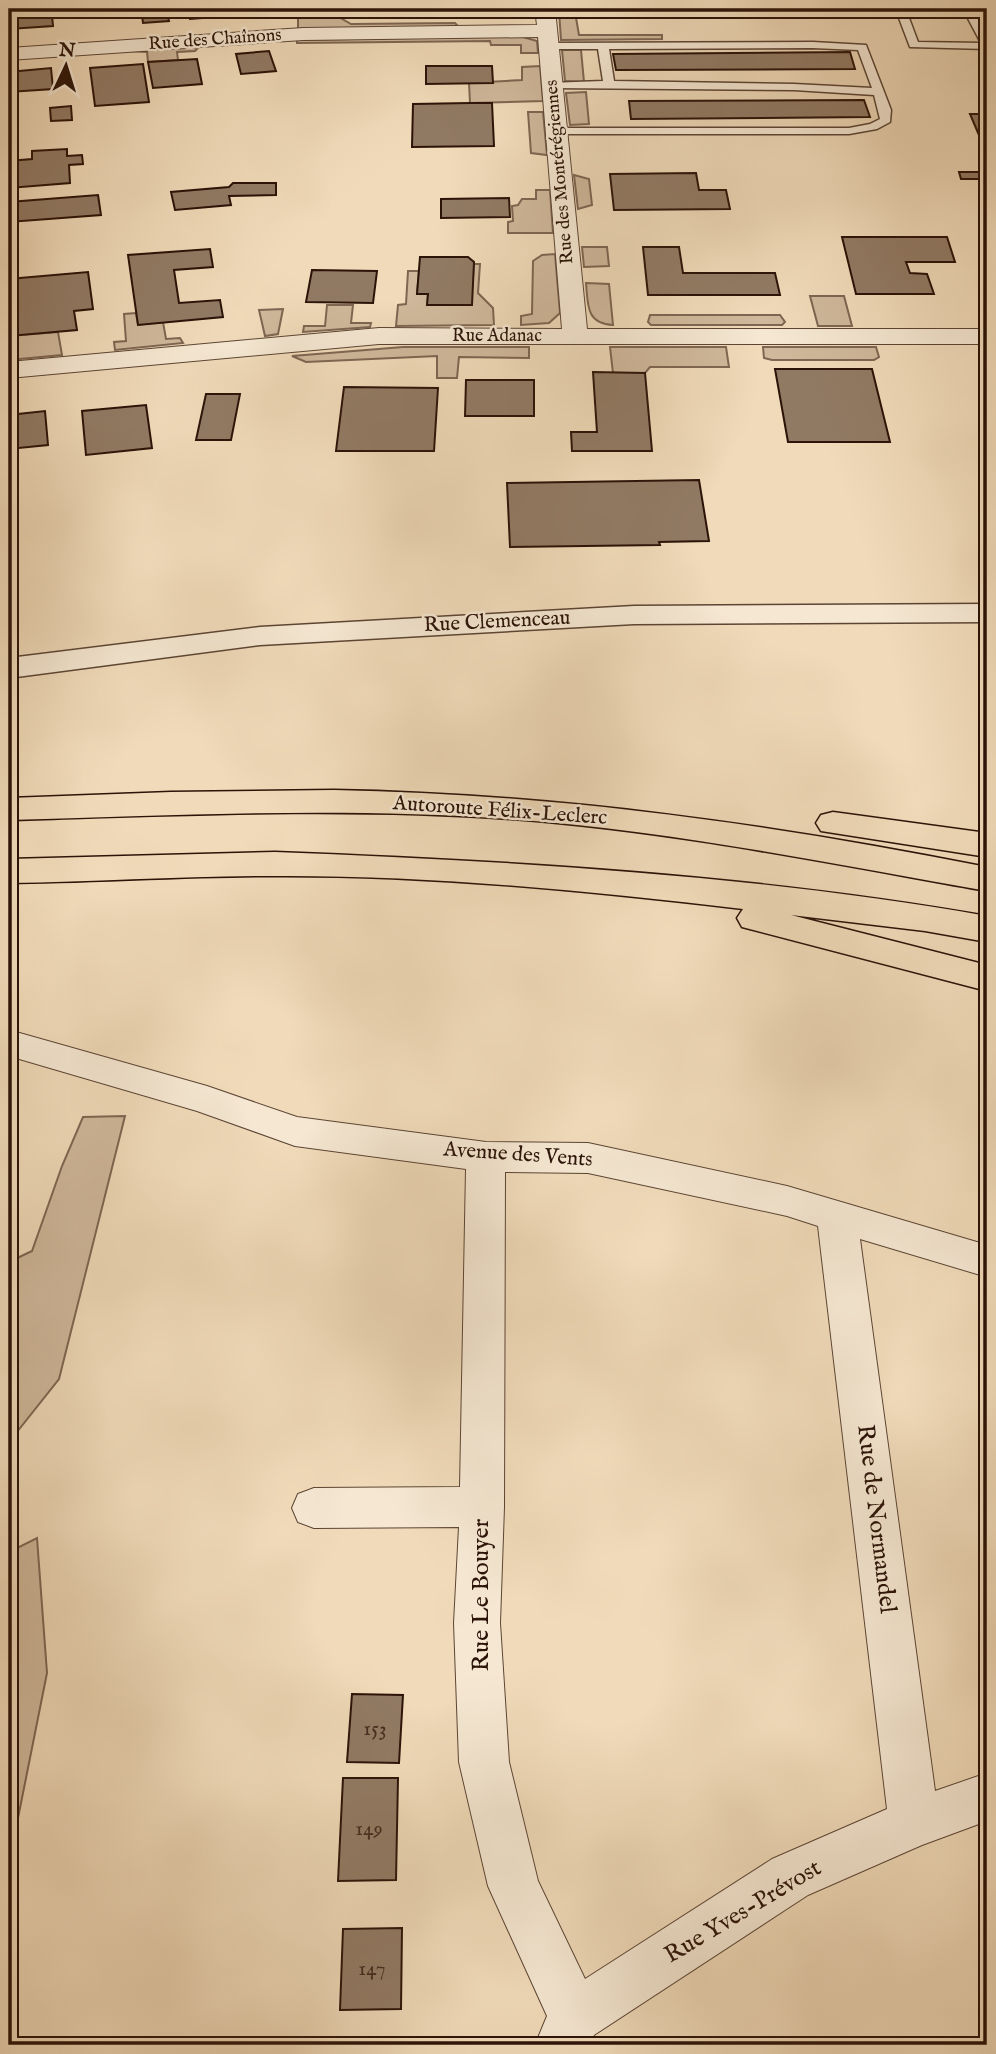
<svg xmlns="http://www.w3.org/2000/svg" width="996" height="2054" font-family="'IM FELL English',serif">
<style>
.green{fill:#cfb89b;stroke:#7d6652;stroke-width:2}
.building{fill:#917a64;stroke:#2b1308;stroke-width:2}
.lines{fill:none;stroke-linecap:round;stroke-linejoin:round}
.service-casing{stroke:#5c4534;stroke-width:3}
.minor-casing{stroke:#5c4534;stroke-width:2}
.tertiary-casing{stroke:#5c4534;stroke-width:3}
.motorway-casing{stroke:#2b1308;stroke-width:3}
.service{fill:#f5e7d2;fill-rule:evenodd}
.minor{fill:#f5e7d2;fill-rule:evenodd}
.tertiary{fill:#f5e7d2;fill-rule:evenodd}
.motorway{fill:#f0dab9;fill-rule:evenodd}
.labels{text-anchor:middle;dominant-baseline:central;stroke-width:5;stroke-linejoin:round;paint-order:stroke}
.far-street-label{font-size:18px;fill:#2b1308;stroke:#f5e7d2}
.street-label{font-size:21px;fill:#2b1308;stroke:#f5e7d2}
.near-number-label{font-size:21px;fill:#442d1f}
.near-street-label{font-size:24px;fill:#2b1308;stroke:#f5e7d2}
</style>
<rect width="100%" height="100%" fill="#f0dab9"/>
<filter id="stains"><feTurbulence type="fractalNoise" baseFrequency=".00286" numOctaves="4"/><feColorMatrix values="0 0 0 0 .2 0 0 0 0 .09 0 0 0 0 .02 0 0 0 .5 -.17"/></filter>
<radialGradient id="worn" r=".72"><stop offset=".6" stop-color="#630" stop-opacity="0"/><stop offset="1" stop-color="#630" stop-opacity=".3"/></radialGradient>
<g class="green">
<path d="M559,11L575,12L579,35H662V39L561,40Z"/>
<path d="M337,16L351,24L455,23L459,27L298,29V17Z"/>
<path d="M519,36L537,41L538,53H521V45H491L490,41L297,43V40Z"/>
<path d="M200,46L195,51L177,52L178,60L148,62L147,52L129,51Z"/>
<path d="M562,50H581L584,82L565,81Z"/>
<path d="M540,66L543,101L470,103L469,83L522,80V67Z"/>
<path d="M586,92L589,124L570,125L566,93Z"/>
<path d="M528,112H543L547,155L531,153Z"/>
<path d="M574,175L589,179L592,205L578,209Z"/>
<path d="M536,190H550L553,233H508V222L513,221L512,206L518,205L522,199H536Z"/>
<path d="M582,247H607L609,266L584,267Z"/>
<path d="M555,254L560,313L549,323L521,325V316L532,314L533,261L542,255Z"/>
<path d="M474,264H480L478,293L493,308L494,325L396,326L398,305L406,304L408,271H419L417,293L428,294L427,305H471Z"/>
<path d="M586,283L609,284L613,325C586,324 588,305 586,283Z"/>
<path d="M810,296H844L852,326H818Z"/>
<path d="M327,305H353L351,323H371L370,327L303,332L304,326H325Z"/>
<path d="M283,309L278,334L265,336L259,310Z"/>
<path d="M136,313L138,325L163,322L166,339L180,338L183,343L115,350L114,342L126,341L124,314Z"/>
<path d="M650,315H780L785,322L782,325H651L648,322Z"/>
<path d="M58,332L62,355L9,360V336Z"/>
<path d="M403,347H529V358L459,357L457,378H437V356L306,362L292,356Z"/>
<path d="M610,347H726L729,367H650L645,373H613Z"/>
<path d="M763,347H876L879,357L874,360H772L764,358Z"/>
<path d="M125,1116L59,1379L9,1442V1262L32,1251L62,1166L83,1117Z"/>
<path d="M37,1538L47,1673L9,1863V1552Z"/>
</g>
<g class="building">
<path d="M9,9H88L9,14Z"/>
<path d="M141,9H166L169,21L143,23Z"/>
<path d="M188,9H227L229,16L190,19Z"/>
<path d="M250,9H276L277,12L251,14Z"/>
<path d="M52,15L53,26L9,29V18Z"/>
<path d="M269,51L276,71L241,74L236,54Z"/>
<path d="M850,52L855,69L616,70L613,54Z"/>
<path d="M197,59L202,84L153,88L148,62Z"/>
<path d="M143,64L149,102L95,106L90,68Z"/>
<path d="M426,66H492L493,83L426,84Z"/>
<path d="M51,68L53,89L9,92V72Z"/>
<path d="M864,100L870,117L631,119L629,101Z"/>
<path d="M470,103H492L494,146L412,147L413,104Z"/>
<path d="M71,106L72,120L51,121L50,108Z"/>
<path d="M970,114H987V147H984Z"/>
<path d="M67,149V156L82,155L83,164L69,165L70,183L9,188V161L32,159V151Z"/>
<path d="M959,172H987V198L979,179H961Z"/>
<path d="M696,173L699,190H726L730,209L614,210L610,174Z"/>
<path d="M233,183H276V195L229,196L231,205L175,210L171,192L229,187Z"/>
<path d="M98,195L101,215L9,222V202Z"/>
<path d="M509,198L510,217L441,218V199Z"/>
<path d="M842,237H947L955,262H906L910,273L927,274L934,294H856Z"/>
<path d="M643,247H679L683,273H775L780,295H648Z"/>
<path d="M210,249L213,267L174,270L179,303L220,300L223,317L138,325L128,255Z"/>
<path d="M420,257H468L474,262L472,305H427L428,294H417Z"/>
<path d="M312,270L377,271L373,303L306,302Z"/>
<path d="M88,272L93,309L74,311L77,330L9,336V279Z"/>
<path d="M775,369H872L890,442H788Z"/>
<path d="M593,372L645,373L652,451H572L571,432H597Z"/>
<path d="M466,380H534V416H465Z"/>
<path d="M344,387L438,388L434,451H336Z"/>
<path d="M206,394H240L231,440H196Z"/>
<path d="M146,405L152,448L86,455L82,411Z"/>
<path d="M45,411L48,445L9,449V415Z"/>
<path d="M699,480L709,541L659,542L660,545L510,547L507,483Z"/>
<path d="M352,1694L403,1695L399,1763L347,1762Z"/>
<path d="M343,1778H398L396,1880L338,1881Z"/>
<path d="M402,1928L401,2009L340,2010L343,1929Z"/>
</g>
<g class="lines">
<g class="service-casing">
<g id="service">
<path d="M963,9H973L987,35V49L910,47L899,18L900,16L909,18L918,42L981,43Z"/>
<path d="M813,42L866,45L891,110L890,122L877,129L849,134H557L551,131L557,128H849L870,124L880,119L874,95L794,90L552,88L548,87V83L603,81L598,49H548L543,46L548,43ZM813,48L858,50L872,88L794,84L614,81L609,49Z"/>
</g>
</g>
<g class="minor-casing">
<g id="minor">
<path d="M535,9H555L587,329H987V344H379L9,378V362L379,328L562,329L538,37L303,40L9,60V48L303,28L537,25Z"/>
<path d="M9,1030L207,1086L297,1117L486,1142L588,1143L787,1186L987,1245V1277L860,1239L935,1791L987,1773V1821L922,1845L808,1895L594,2035L589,2045H535L547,2016L488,1886L459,1762L454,1623L459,1527L314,1528L298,1522L292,1508L298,1494L314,1488L460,1487L466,1169L295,1146L197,1111L9,1056ZM505,1172L588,1173L787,1216L818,1226L887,1809L772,1859L585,1979L538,1881L509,1762L500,1623L504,1507Z"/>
</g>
</g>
<g class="tertiary-casing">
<path id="tertiary" d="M987,604V622L634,624L260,645L9,678V658L260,627L634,606Z"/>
</g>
<g class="motorway-casing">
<g id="motorway">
<path d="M334,790C555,794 771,824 987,867V891C829,863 672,831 511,819C344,807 176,815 9,820V798L171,792Z"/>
<path d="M833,812L987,833V857L821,831L816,823L821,815Z"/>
<path d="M275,852C512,861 753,875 987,916V942L925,931L791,915L987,965V991L742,927L737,918L743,909C588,891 429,875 273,876C185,876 97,882 9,883V859Z"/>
</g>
</g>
<use href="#service" class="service"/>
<use href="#minor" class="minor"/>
<use href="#tertiary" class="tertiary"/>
<use href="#motorway" class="motorway"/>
</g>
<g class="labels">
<g class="far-street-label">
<text transform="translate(215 40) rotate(-4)">Rue des Chaînons</text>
<text transform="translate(560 172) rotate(-95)">Rue des Montérégiennes</text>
<text x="497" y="336">Rue Adanac</text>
</g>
<g class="street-label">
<text transform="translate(497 622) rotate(-3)">Rue Clemenceau</text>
<text transform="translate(500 811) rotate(4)">Autoroute Félix-Leclerc</text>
<text transform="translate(518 1155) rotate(4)">Avenue des Vents</text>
</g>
<g class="near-number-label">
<text x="375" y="1729">153</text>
<text x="369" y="1829">149</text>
<text x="372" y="1969">147</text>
</g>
<g class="near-street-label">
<text transform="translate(876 1519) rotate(83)">Rue de Normandel</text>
<text transform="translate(481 1595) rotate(-90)">Rue Le Bouyer</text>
<text transform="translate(743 1912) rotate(-31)">Rue Yves-Prévost</text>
</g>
</g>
<rect width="996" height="2054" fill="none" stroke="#f0dab9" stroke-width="35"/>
<rect x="10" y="10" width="975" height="2033" fill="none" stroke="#2b1308" stroke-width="3.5"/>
<rect x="18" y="18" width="961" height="2019" fill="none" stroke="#2b1308" stroke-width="2"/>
<g transform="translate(66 66) rotate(4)" stroke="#f5e7d2" stroke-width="5" paint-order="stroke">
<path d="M0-5L12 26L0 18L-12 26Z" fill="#2b1308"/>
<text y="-10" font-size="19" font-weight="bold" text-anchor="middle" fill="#2b1308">N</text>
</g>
<rect width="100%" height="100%" filter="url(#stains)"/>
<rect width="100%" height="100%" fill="url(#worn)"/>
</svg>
